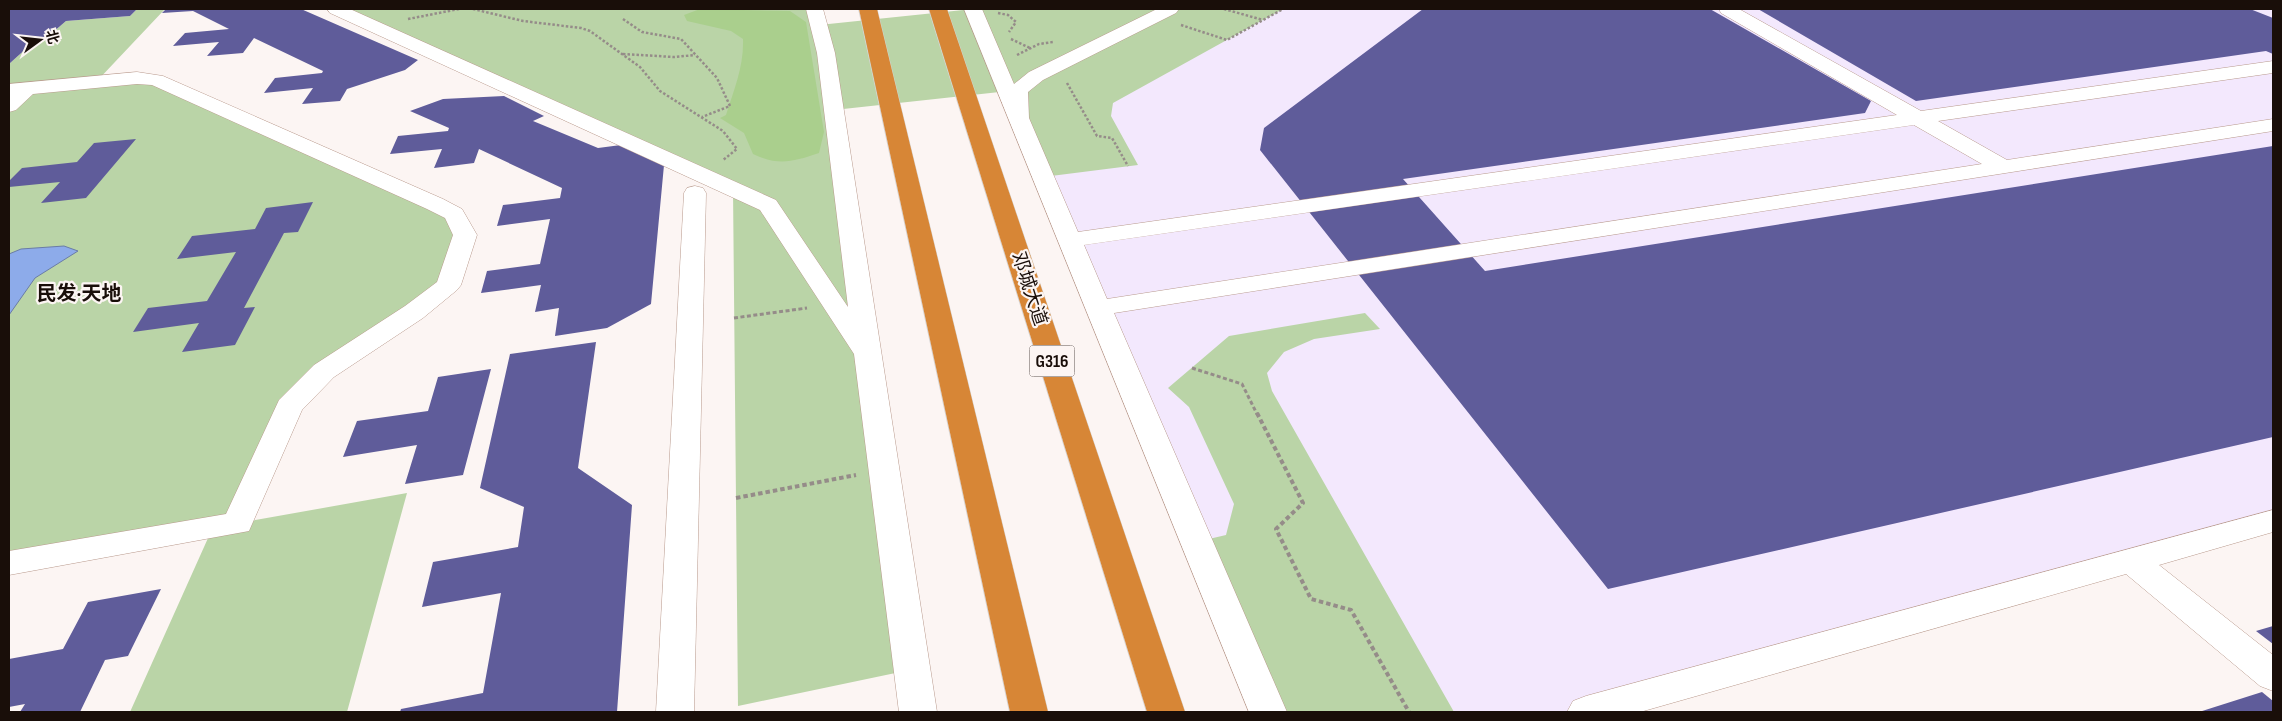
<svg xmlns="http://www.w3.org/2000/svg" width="2282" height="721" font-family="'Sofia Sans Condensed','Noto Sans SC',sans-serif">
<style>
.commercial{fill:#f3e8fd}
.green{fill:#bad4a7}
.forest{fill:#aacf8d}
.water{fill:#8dabea;stroke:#6a7ca6}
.building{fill:#5f5c9a}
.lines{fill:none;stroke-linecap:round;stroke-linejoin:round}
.minor-casing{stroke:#b99a8d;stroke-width:1}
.highway-casing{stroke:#d6d4d3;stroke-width:1}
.path-far2{stroke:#958c89;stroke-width:2.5;stroke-dasharray:2.5 2;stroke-linecap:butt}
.path-far1{stroke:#958c89;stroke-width:3;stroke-dasharray:4 2.5;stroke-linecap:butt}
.path{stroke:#958c89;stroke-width:4;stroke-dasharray:4.5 3;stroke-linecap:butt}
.minor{fill:#fff;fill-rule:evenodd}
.highway{fill:#d78636;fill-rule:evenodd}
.labels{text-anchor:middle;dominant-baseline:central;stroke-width:4.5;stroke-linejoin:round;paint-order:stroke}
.shield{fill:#fcf5f3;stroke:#5d534f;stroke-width:1}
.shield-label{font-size:18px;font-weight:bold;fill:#190e09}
.street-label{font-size:19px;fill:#190e09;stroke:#fcf5f3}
.neighbourhood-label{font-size:20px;font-weight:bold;fill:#190e09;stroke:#fcf5f3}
</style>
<rect width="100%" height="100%" fill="#fcf5f3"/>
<path class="commercial" d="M1170,9H2273V521L1587,712H1268L1043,177L1036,76Z"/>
<g class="green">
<path d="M137,9H165L97,81L137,78L454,214L465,235L448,285L289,406L239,523L407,493L347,712H130L213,527L9,563V64L29,46L38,45L66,21L130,16Z"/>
<path d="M336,9H815L819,25L973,9H1283L1113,103L1111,116L1138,165L1043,177L1018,90L834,110L905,671L738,706L733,189Z"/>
<path d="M1365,313L1380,329L1314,339L1284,352L1267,373L1272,391L1454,712H1268L1196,542L1226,535L1234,504L1189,407L1168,388L1229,336Z"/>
</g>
<path class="forest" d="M700,9L790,11L806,22L824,132L819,153C792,162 779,166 753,154L744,133L720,118L726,115C734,90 744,66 743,39L731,31L687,21L684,15Z"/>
<path class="water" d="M64,246L78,251L35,278L9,315V254L21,249Z"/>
<g class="building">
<path d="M9,9H137L130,16L66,21L38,45L29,46L9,64Z"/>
<path d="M166,9H301L418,60L405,70L347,89L340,101L302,104L313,88L264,93L275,78L322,73L323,71L254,38L243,53L207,56L219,42L173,46L185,33L229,29L193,11L162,13Z"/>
<path d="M1423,9H1710L1871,101L1865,113L1403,179L1485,271L2273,146V437L1608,589L1260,150L1264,128Z"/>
<path d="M1758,9H2250L2273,18V54L2266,51L1916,101Z"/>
<path d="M504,96L544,116L533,121L598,148L621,145L664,165L651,304L607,328L555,336L559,308L535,312L541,285L481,293L487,271L540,264L550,219L497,226L503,205L560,198L562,188L479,149L474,163L434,168L442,149L390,154L398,136L448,131L449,128L410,111L443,99Z"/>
<path d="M136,139L86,198L41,203L60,182L9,187V181L22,168L77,162L94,143Z"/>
<path d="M313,202L298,232L284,233L244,308L255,307L235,345L182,352L199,323L133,332L148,308L207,301L236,252L177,259L192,236L255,229L266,208Z"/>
<path d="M596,342L578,468L632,505L617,712H400L401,709L483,693L501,593L422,607L433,562L518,547L524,507L480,488L510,354Z"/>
<path d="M491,369L463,475L405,484L417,445L343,457L357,421L428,411L438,377Z"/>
<path d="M161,589L128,656L105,660L80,712H20L25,704L9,707V659L63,649L88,602Z"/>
<path d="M2273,626V644L2256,631Z"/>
<path d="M2262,692L2273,701V712H2199Z"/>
</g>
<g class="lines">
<g class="minor-casing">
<g id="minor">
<path d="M327,9H350L776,200L848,307L817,53L806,9H823L835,53L937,712H899L854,354L760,210L330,13Z"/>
<path d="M964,9H982L1014,84L1029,72L1157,9H1179L1176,13L1043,80L1028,92L1029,118L1078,232L1897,115L1721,13L1719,9H1739L1921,111L2273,61V73L1938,121L2007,160L2273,119V131L1114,313L1287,712H1249ZM1914,125L1982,164L1107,299L1084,245Z"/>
<path d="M137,72L163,76L443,199L462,209L477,235L461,285L457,290L423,318L334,377L302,410L249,531L9,575V551L226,514L279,400L314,365L405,306L437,282L453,235L445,218L427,209L152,85L137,84L33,94L16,110L9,112V84Z"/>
<path d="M695,186L703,188L706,193L694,712H656L684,193L687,188Z"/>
<path d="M2273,510V532L2159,565L2273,655V691L2260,686L2126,574L1640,712H1567L1573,701L1586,696Z"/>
</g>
</g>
<g class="highway-casing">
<g id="highway">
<path d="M859,9H877L1048,712H1010Z"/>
<path d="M929,9H947L1185,712H1147Z"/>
</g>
</g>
<g class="path-far2">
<path d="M473,9L523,21L581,28L590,31L640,67L660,91L723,131L737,149L723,160"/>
<path d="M1224,9L1263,20"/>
<path d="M998,13L1008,15L1016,22L1009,32"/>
<path d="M408,19L459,9"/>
<path d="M623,19L642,32L681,39L717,78L730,106L702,117"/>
<path d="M1181,25L1227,40L1283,9"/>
<path d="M1011,39L1030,48"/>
<path d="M623,54L674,57L695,55"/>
<path d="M1017,55L1039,44L1053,42"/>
<path d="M1067,83L1097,136L1112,138L1128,166"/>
</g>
<g class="path-far1">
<path d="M734,318L807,308"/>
<path d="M1192,368L1242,384L1257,414"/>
</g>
<g class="path">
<path d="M1257,413L1303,503L1276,529L1311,599L1351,610L1409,712"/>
<path d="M736,498L856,475"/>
</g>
<use href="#minor" class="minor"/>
<use href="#highway" class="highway"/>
</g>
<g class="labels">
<rect class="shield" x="1029.5" y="345.5" width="45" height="31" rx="4"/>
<g class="shield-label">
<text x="1052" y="361">G316</text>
</g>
<g class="street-label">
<text transform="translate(1029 289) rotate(72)">邓城大道</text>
</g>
<g class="neighbourhood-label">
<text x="79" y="294">民发·天地</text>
</g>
</g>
<rect width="2282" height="721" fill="none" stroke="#190e09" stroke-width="20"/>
<g transform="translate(40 40) rotate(75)" stroke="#fcf5f3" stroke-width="4" paint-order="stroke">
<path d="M0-4L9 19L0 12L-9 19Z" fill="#190e09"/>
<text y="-8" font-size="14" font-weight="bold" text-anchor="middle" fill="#190e09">北</text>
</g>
</svg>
